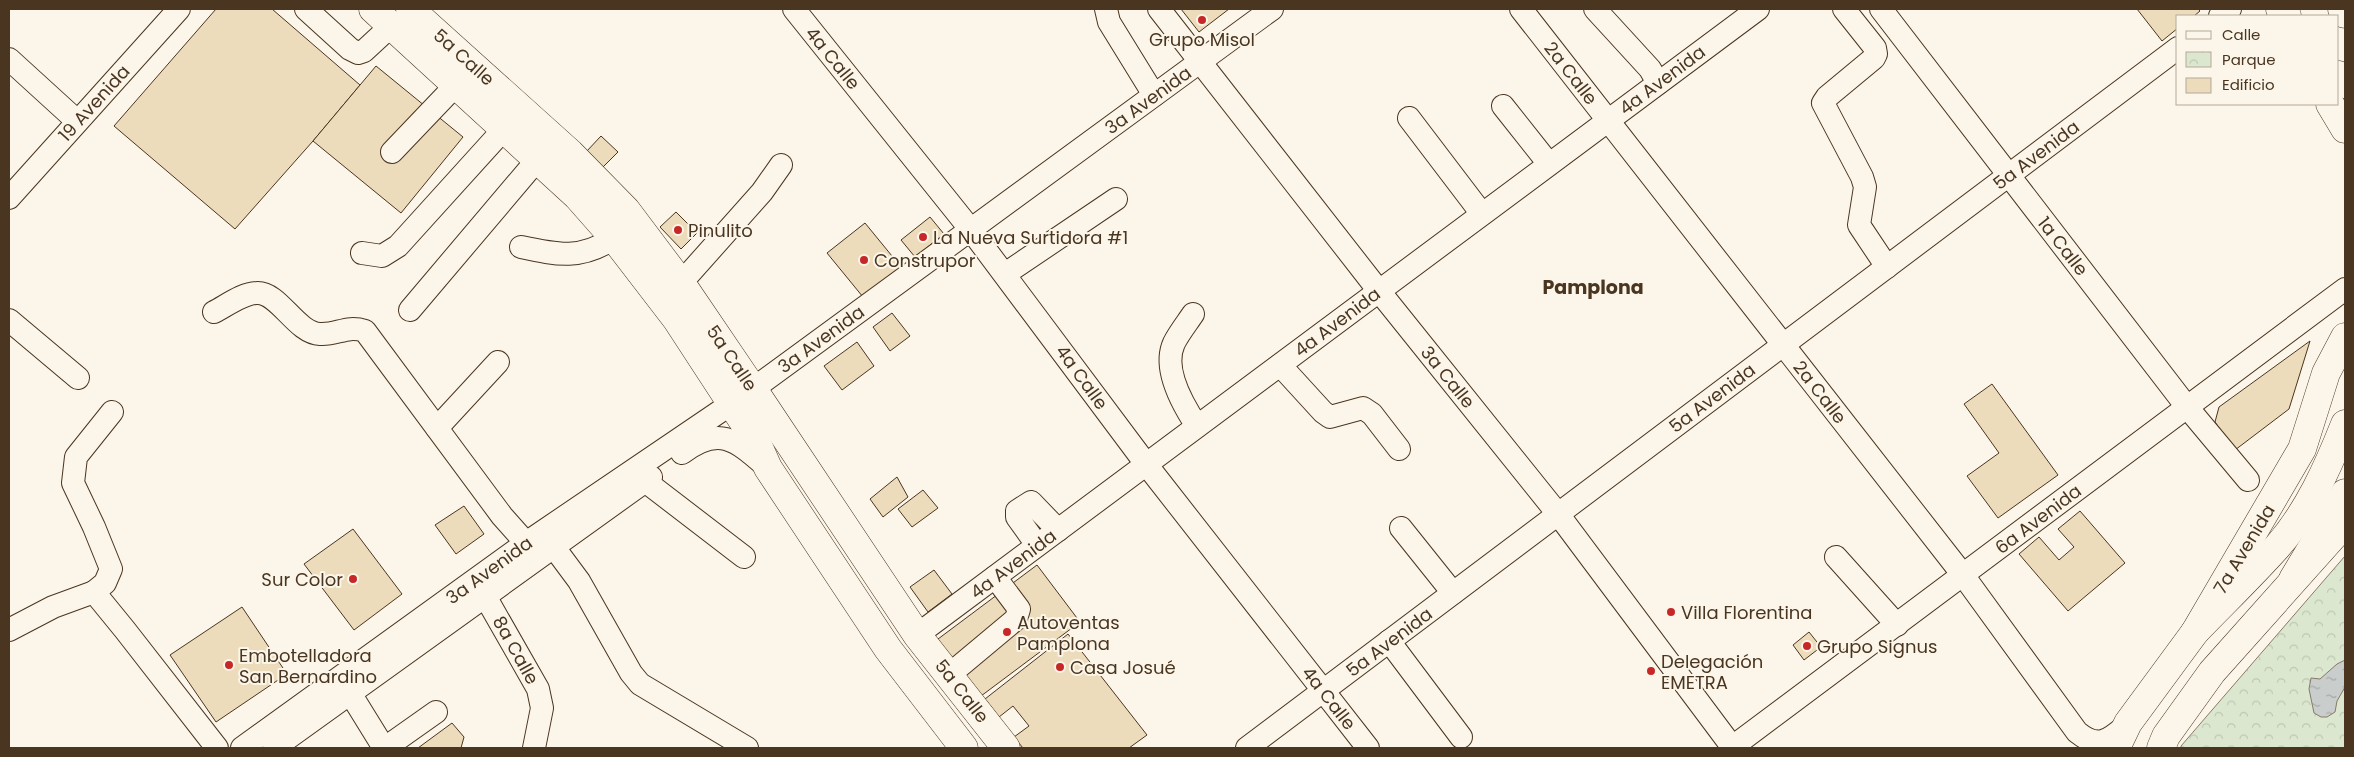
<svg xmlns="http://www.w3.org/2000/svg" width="2354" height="757" font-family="Poppins,sans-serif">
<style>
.park{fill:url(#park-crowns);stroke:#887966}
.water{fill:url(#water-ripples);stroke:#887966}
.building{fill:#ecdcbc;stroke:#4a3520}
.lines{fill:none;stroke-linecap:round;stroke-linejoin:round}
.minor-casing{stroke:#4a3520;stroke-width:24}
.major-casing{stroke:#4a3520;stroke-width:29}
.highway-casing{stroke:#4a3520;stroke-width:29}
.minor{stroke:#fbf6e9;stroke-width:22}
.major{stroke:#fbf6e9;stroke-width:28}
.highway{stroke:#fbf6e9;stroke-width:28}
.poi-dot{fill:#c62828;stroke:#fbf6e9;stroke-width:2}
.labels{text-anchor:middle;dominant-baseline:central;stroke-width:4;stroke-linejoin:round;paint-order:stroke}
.poi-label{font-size:18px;fill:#4a3520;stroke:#fbf6e9;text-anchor:start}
.street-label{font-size:18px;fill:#4a3520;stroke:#fbf6e9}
.neighbourhood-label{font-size:19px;font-weight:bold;fill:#4a3520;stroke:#fbf6e9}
</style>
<defs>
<pattern id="park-crowns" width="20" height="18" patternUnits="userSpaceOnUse" patternTransform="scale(1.25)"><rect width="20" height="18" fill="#dce7d0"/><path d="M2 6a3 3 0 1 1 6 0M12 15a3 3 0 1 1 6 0" fill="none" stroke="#bec7b2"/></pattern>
<pattern id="water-ripples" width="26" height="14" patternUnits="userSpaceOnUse" patternTransform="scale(1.25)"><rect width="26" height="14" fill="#c9cecd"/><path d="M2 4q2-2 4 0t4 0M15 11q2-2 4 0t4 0" fill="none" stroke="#a5a8a6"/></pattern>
</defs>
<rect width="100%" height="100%" fill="#fbf6e9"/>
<path class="park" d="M2345,556V748H2181V746Z"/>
<path class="water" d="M2345,660V687L2337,701L2335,712L2327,717H2321L2314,713L2309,689L2311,678L2320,679L2337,664Z"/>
<g class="building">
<path d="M216,9H272L360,85L313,141L235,229L114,126Z"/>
<path d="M1181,9H1229L1199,32Z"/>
<path d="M2137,9H2198L2200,11L2194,16H2178V28L2162,41Z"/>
<path d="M376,66L463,137L401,213L313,141Z"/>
<path d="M601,136L618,152L603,167L586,152Z"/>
<path d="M676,212L697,233L681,249L660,227Z"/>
<path d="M930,217L944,234L915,257L901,240Z"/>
<path d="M865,223L901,267L863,297L827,253Z"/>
<path d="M892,313L910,336L890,351L873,327Z"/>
<path d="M2310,341L2289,409L2235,450L2215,422L2219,407Z"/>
<path d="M857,342L874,366L842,390L824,366Z"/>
<path d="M1992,384L2058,475L1998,518L1967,476L1999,453L1964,404Z"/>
<path d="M897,477L908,497L883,517L870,499Z"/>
<path d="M923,490L938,508L912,527L898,509Z"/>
<path d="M464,506L484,534L456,554L435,525Z"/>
<path d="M2080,511L2125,563L2068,611L2019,554L2039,537L2059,560L2074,547L2058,529Z"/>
<path d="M353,529L402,594L354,630L304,564Z"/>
<path d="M1037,565L1080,622L977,699L934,642Z"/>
<path d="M934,570L952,594L928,612L910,587Z"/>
<path d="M242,607L287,674L216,722L170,655Z"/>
<path d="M1809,632L1821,647L1804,660L1793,645Z"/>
<path d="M1068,634L1147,735L1129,748H1023L1014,737L1029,726L1013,706L999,717L985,699Z"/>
<path d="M452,723L464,737L461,748H418Z"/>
</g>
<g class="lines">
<g class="minor-casing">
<g id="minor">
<path d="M306,9L350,49L358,53L364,51L391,26"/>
<path d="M794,9L971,230L1146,464L1368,748"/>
<path d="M1106,9L1109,22L1154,95"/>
<path d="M1159,9L1379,291L1558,514L1733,748"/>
<path d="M1521,9L1963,575L2077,732C2099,750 2109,740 2128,724"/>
<path d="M1595,9L1650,69L1658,83"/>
<path d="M1844,9L1875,48L1876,54L1874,58L1827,97L1823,103L1862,177L1865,187L1859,225L1887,267"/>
<path d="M1881,9L2187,407L2248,480"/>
<path d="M2220,16L2230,9"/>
<path d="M9,59L77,121"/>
<path d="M1503,106L1549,164"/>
<path d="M1409,118L1482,214"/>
<path d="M392,152L455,86"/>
<path d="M9,198L179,9"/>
<path d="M521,247C558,255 581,260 614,238"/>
<path d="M362,253L382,256L398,246L504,129"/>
<path d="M1005,274L1116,199"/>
<path d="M681,283L762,192L781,165"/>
<path d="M410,310L537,160"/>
<path d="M214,312C226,306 243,293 257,293C279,292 296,333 320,334C338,335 346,325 365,331L502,516L526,543L534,556"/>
<path d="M1193,314C1187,323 1179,333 1174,343C1162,369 1183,405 1197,426"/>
<path d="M9,320L78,378"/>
<path d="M1280,365L1323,412L1330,417L1363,408L1372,414L1399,449"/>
<path d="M437,428L498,362"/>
<path d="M682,453C720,424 737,441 768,468"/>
<path d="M645,481L744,557"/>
<path d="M1401,528L1453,593"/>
<path d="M1037,545L1017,517V511L1031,502L1058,530"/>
<path d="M553,546L579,581L631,673L640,684L747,748"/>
<path d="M1836,557L1897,625"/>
<path d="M476,585L485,596L538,689L542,708L534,748"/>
<path d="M94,592L105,583L111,569L94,527L73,483L76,457L112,412"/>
<path d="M9,630L53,607L94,592L125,630L217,748"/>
<path d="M917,635L1758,9"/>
<path d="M1389,641L1461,737"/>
<path d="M949,675L1016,619L1019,609L995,577"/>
<path d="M350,693L384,748"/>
<path d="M242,748L526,543L753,389L1272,9"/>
<path d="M274,748L651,477"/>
<path d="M385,748L436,712"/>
<path d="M1247,748L2178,48"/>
<path d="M1731,748L2345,289"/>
</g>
</g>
<g class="major-casing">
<g id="major">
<path d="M373,9L577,196L614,238L677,320L756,441L768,468L888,649L964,748"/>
<path d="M410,9L570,153L626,210L681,283L753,389L917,635L1006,748"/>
<path d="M2116,748L2128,723L2195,632L2302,449L2326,373L2345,337"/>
<path d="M2161,748L2166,736L2212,672L2345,523"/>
</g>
</g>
<g class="highway-casing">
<g id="highway">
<path d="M2280,9L2287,16"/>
<path d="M2342,9L2345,14"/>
<path d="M2338,75L2345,84"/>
<path d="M2330,104L2345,129"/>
<path d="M2293,579L2345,493"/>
<path d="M2195,632C2222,604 2251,576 2277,547C2308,512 2328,467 2345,424"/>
</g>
</g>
<use href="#minor" class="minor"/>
<use href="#major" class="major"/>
<use href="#highway" class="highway"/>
</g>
<g class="poi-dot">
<circle cx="1202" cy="20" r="5"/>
<circle cx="678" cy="230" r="5"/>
<circle cx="923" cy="237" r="5"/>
<circle cx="864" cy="260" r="5"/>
<circle cx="353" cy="579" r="5"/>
<circle cx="1671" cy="612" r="5"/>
<circle cx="1007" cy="632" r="5"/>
<circle cx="1807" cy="646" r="5"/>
<circle cx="229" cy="665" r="5"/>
<circle cx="1060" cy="667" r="5"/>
<circle cx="1651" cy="671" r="5"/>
</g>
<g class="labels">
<g class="poi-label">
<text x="1202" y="39" text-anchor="middle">Grupo Misol</text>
<text x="688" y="230">Pinulito</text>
<text x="933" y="237">La Nueva Surtidora #1</text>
<text x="874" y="260">Construpor</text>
<text x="343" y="579" text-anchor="end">Sur Color</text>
<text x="1681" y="612">Villa Florentina</text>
<text x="1017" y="622">Autoventas<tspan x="1017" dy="21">Pamplona</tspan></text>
<text x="1817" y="646">Grupo Signus</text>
<text x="239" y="655">Embotelladora<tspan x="239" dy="21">San Bernardino</tspan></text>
<text x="1661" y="661">Delegación<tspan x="1661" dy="21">EMETRA</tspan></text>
<text x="1070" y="667">Casa Josué</text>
</g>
<g class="street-label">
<text transform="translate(464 57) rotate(42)">5a Calle</text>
<text transform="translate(833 58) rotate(51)">4a Calle</text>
<text transform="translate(1571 73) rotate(52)">2a Calle</text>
<text transform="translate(1662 80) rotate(-37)">4a Avenida</text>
<text transform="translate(1148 100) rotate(-36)">3a Avenida</text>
<text transform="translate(94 103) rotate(-48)">19 Avenida</text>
<text transform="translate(2036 155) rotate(-37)">5a Avenida</text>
<text transform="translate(2063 246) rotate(52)">1a Calle</text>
<text transform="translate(1337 322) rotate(-37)">4a Avenida</text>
<text transform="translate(821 339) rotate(-36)">3a Avenida</text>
<text transform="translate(732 358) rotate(56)">5a Calle</text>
<text transform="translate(1082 377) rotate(54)">4a Calle</text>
<text transform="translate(1448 377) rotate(51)">3a Calle</text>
<text transform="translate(1820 392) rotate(52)">2a Calle</text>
<text transform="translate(1712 398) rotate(-37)">5a Avenida</text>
<text transform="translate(2038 519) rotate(-37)">6a Avenida</text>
<text transform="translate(2244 549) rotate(-59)">7a Avenida</text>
<text transform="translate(1013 564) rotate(-37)">4a Avenida</text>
<text transform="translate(489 570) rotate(-36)">3a Avenida</text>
<text transform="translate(1389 642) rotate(-37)">5a Avenida</text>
<text transform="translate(516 650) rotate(61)">8a Calle</text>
<text transform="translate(962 691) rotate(52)">5a Calle</text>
<text transform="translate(1329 698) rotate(52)">4a Calle</text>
</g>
<g class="neighbourhood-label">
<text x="1593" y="287">Pamplona</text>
</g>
</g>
<rect width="2354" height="757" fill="none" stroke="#4a3520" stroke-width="20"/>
<rect x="2176" y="15" width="162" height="90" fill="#fbf6e9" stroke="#b4a999"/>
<rect x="2186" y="31" width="25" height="8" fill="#fbf6e9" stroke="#b4a999"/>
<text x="2222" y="40" font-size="15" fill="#4a3520">Calle</text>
<rect x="2186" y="52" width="25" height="15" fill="url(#park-crowns)" stroke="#b4a999"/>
<text x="2222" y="65" font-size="15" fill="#4a3520">Parque</text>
<rect x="2186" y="78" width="25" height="15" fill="#ecdcbc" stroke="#b4a999"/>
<text x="2222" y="90" font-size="15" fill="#4a3520">Edificio</text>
</svg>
